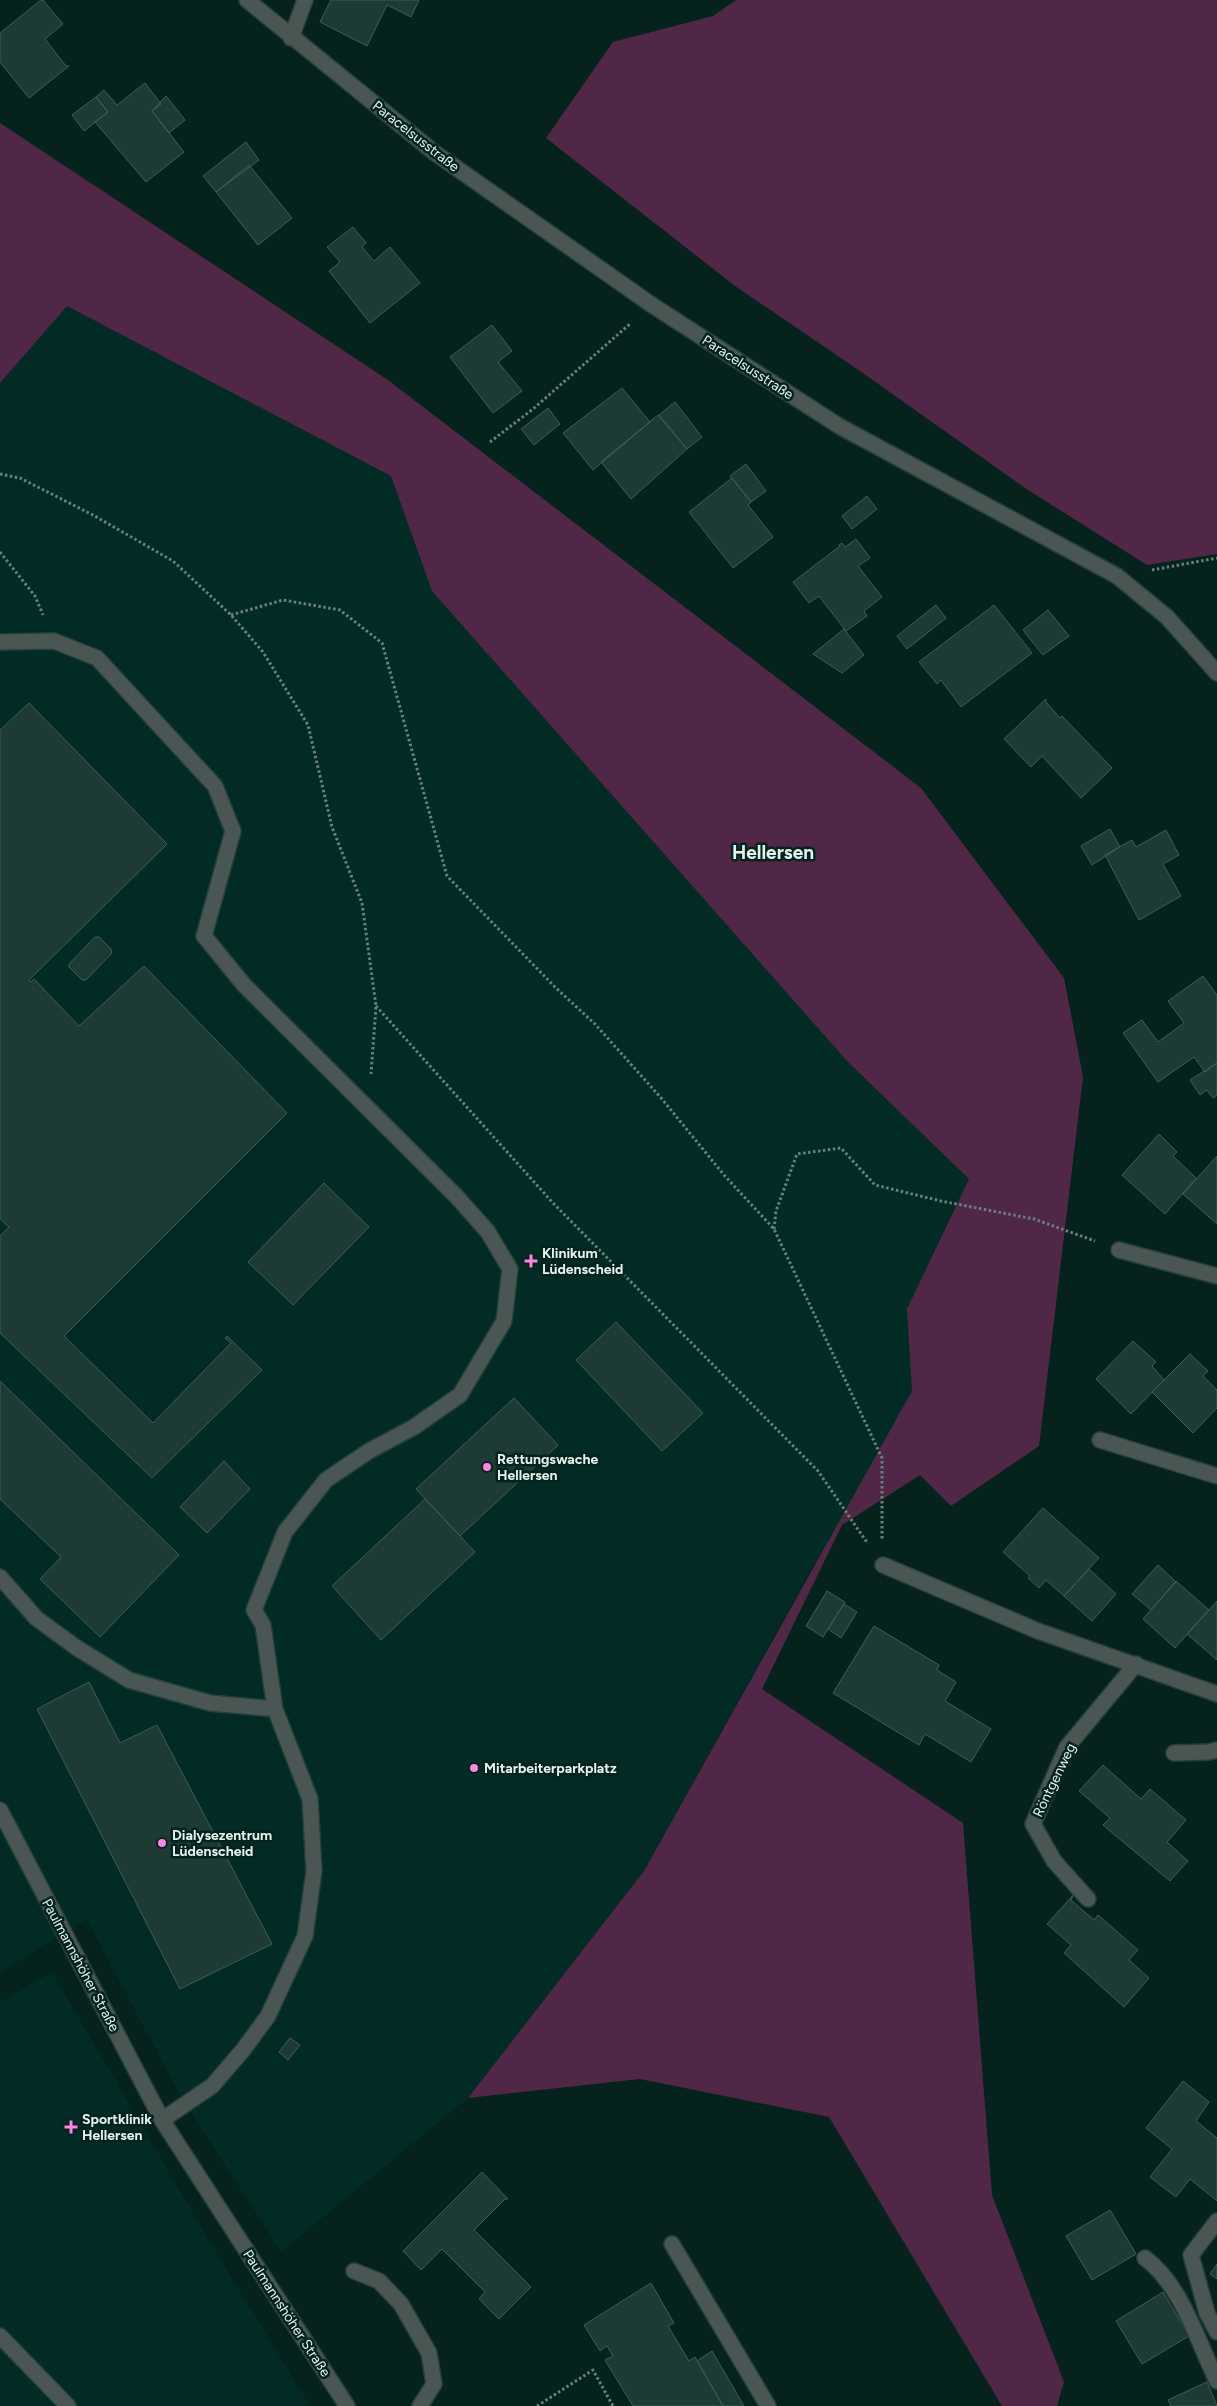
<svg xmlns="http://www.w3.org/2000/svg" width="1217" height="2406" viewBox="0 0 1217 2406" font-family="Figtree,sans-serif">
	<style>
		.built { fill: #012b24 }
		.green { fill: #502746 }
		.building { fill: #1e3a34; stroke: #3f5d56 }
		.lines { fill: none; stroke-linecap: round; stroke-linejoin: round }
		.lane-casing { stroke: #243f3a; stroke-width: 18 }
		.street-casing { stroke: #243f3a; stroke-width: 18 }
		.path { stroke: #69807c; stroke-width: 3; stroke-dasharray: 2.5 2.5; stroke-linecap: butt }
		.lane { stroke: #4a5653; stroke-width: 15 }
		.street { stroke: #4a5653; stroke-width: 15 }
		.poi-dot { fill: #fe86e0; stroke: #05221d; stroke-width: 2 }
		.labels { text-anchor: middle; stroke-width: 5; stroke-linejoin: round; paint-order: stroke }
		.street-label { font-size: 14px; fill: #e2f2ee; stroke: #05221d }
		.poi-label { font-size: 14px; font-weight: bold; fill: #e2f2ee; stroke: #05221d; text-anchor: start }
		.district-label { font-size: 19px; font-weight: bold; fill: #e2f2ee; stroke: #05221d }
	</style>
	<rect width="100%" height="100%" fill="#05221d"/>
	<path class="built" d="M0,123L388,380L921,788L1064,978L1083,1077L1039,1446L951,1506L920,1475L842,1525L811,1569L644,1871L468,2098L281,2252L180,2095L87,1920L0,1972Z
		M52,1972L216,2252L310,2406H0V2002Z"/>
	<path class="green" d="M736,0H1217V554L1147,565L1028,490L860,371L735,286L546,138L613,42L713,16Z
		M0,123L388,380L921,788L1064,978L1083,1077L1039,1446L951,1506L920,1475L842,1525L762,1689L963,1823L992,2195L1064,2382L1057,2406H1002L829,2117L640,2079L468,2098L644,1871L912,1391L907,1309L969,1179L847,1061L432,591L391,476L67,306L0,383Z"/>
	<path class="building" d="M41,0H43L63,24L45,39L66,66H69L29,98L0,62V33Z
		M331,0H419L411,17L387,5L367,46L320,22Z
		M145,83L161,104L152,111L184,152L146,182L95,122L108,112L96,97L104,90L117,105Z
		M166,96L185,120L169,133L152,111Z
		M96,97L108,112L84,131L72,115Z
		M246,142L259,160L216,192L203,176Z
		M249,165L292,218L258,245L216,192Z
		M353,227L366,243L362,247L374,261L390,247L420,283L370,323L329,271L340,262L327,247Z
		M492,325L512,351L498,362L522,391L493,413L450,357Z
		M622,388L650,422L593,470L563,433Z
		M675,402L702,437L687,449L659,415Z
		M548,408L560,424L534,445L521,429Z
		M658,415L687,449L631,499L601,462Z
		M746,464L766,491L751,502L730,476Z
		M732,478L751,502L748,505L773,537L733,568L689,512Z
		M867,496L877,509L852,529L842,516Z
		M856,539L870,558L858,566L882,597L864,611L867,616L846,631L819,596L809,603L793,582L840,546L839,545L842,543L845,547Z
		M936,605L946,618L907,649L897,636Z
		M994,605L1032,653L961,707L941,680L937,684L919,662Z
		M1048,610L1069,636L1043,655L1023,630Z
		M844,629L864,655L842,673L813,654Z
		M1046,699V702L1060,718L1062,716L1112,768L1081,798L1042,756L1031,767L1004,739Z
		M29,703L167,844L29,980L31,982L34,979L79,1026L144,966L287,1113L64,1336L153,1423L231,1343L225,1338L227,1336L262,1370L152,1478L0,1333V1236L9,1227L0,1219V730Z
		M1110,829L1120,847L1092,865L1081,846Z
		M1166,830L1179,855L1163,864L1181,896L1139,920L1105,855L1132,840L1136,847Z
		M95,937H99L111,949L112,953L86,980H82L69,967V964Z
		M1203,976L1217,995V1063L1205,1072L1194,1057L1158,1082L1123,1033L1142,1020L1158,1042L1184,1023L1168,1001Z
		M1217,1063V1095L1213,1098L1207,1090L1200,1095L1190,1080Z
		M1159,1134L1177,1152L1173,1156L1196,1178L1165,1214L1122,1175Z
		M1217,1156V1224L1183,1194Z
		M324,1183L369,1227L293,1305L248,1262Z
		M616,1322L703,1413L662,1451L576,1360Z
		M1133,1341L1156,1362L1152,1366L1164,1380L1131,1414L1096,1379Z
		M1190,1354L1208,1371L1203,1376L1217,1390V1408L1193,1433L1152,1392Z
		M0,1381L179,1555L100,1637L40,1579L61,1557L0,1499Z
		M514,1398L558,1445L460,1536L416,1489Z
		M224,1461L250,1489L207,1533L180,1507Z
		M425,1499L475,1552L381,1640L332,1586Z
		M1043,1508L1099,1558L1064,1596L1046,1580L1039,1588L1028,1578L1030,1576L1003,1552Z
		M1158,1565L1176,1582L1151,1610L1132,1594Z
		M1089,1569L1116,1594L1092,1621L1064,1596Z
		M1176,1581L1209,1610L1175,1648L1143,1619Z
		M827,1591L845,1602L823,1637L806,1626Z
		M1217,1601V1660L1187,1634Z
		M844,1604L857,1612L841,1638L828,1629Z
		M874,1626L939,1665L937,1670L956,1682L945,1701L991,1729L971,1762L925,1734L919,1745L833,1693Z
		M89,1682L120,1743L157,1725L272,1944L180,1989L37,1709Z
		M1103,1765L1141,1799L1150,1789L1186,1820L1167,1842L1188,1861L1170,1881L1103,1825L1110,1818L1079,1791Z
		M1074,1894L1071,1900L1094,1920L1098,1915L1138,1950L1129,1960L1149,1978L1124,2007L1064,1953L1071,1945L1047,1924Z
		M290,2038L300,2045L288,2060L279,2052Z
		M1183,2081L1209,2102L1196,2121L1217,2138V2201L1190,2179L1176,2197L1150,2177L1172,2149L1146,2128Z
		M482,2172L508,2199H505L474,2230L531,2287L499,2319L479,2299L485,2292L442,2249L421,2270L403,2251Z
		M1110,2210L1136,2254L1092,2280L1066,2236Z
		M1217,2264V2279L1210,2274Z
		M651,2283L674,2323L668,2326L689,2361L695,2357L723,2406H633L605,2360L613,2356L607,2346L600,2351L584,2325Z
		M1163,2292L1189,2336L1142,2364L1116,2321Z
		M712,2351L744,2406H723L697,2361Z
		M1207,2382L1217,2406H1171L1168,2400Z"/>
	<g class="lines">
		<defs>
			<path id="lane" d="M0,642L54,641L97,658L215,786L233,831L204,936L244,985L457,1197L488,1232L510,1269L504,1321L460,1395L414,1427L369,1451L326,1480L285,1532L254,1610L263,1625L275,1709L310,1799L314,1871L305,1936L268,2016L243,2050L212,2086L162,2120
				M0,1577L36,1618L77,1648L129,1680L210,1703L275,1709
				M1174,1753L1209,1752L1217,1750
				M1088,1899L1054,1861L1033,1824L1067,1747L1136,1664
				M1217,2221L1191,2255L1207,2313L1217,2332
				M672,2244L768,2406
				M1145,2258C1182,2286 1197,2340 1217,2381
				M354,2271L379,2281L401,2304L429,2353L434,2384L420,2406
				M0,2336L68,2406"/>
			<path id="street" d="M247,0L435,153L652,305L839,426L1117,576L1167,617L1217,673
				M291,38L305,0
				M1119,1250L1217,1276
				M1100,1440L1217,1476
				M883,1565L1038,1631L1217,1694
				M0,1810L162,2120L347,2406"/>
		</defs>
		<use href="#lane" class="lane-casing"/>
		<use href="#street" class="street-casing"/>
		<path class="path" d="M490,442L533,409L631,323
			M0,474L20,478L93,515L173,561L231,615L263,652L308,725L332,827L362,903L376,1006L371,1074
			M0,552L35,596L43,615
			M1152,570L1217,558
			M231,615L283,600L340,610L382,643L447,876L556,988L595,1024L662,1099L724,1175L774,1229L882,1458V1540
			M376,1006L553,1203L818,1471L868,1544
			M774,1229L776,1211L797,1154L841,1148L875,1185L941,1201L1034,1219L1095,1241
			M537,2406L593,2370L613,2406"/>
		<use href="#lane" class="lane"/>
		<use href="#street" class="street"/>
	</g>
	<g class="poi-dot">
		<path d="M528.5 1253.5h5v5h5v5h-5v5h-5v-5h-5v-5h5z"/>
		<circle cx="487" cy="1467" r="5"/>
		<circle cx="474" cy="1768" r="5"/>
		<circle cx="162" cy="1843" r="5"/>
		<path d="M68.5 2119.5h5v5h5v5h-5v5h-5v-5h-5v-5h5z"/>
	</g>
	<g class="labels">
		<g class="street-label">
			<text transform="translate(416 136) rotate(38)" y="5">Paracelsusstraße</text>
			<text transform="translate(748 367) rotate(33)" y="5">Paracelsusstraße</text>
			<text transform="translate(1054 1780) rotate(-64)" y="5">Röntgenweg</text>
			<text transform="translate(81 1965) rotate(62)" y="5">Paulmannshöher Straße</text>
			<text transform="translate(287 2313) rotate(57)" y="5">Paulmannshöher Straße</text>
		</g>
		<g class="poi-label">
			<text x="542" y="1258">Klinikum<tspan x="542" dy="16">Lüdenscheid</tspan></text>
			<text x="497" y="1464">Rettungswache<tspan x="497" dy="16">Hellersen</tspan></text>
			<text x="484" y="1773">Mitarbeiterparkplatz</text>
			<text x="172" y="1840">Dialysezentrum<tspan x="172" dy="16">Lüdenscheid</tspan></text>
			<text x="82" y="2124">Sportklinik<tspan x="82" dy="16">Hellersen</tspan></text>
		</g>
		<g class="district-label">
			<text x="773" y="859">Hellersen</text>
		</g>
	</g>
</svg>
